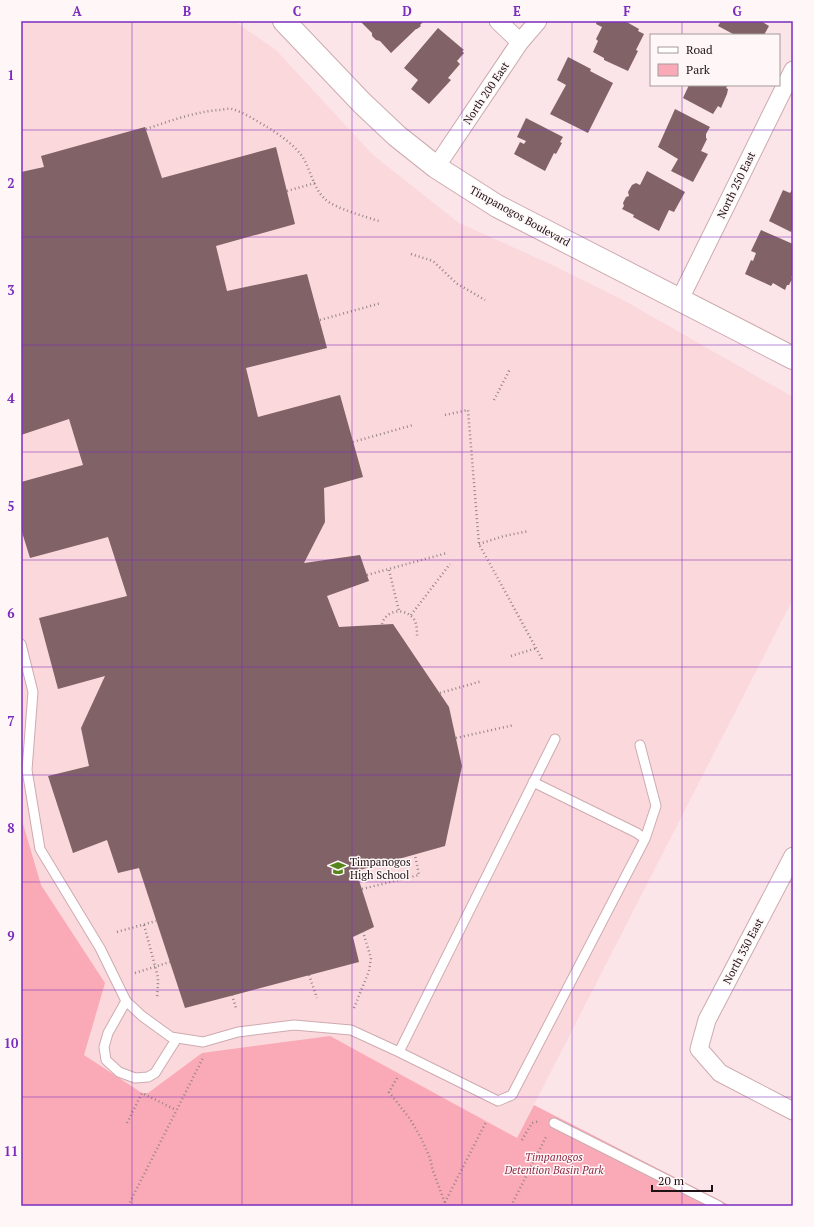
<svg xmlns="http://www.w3.org/2000/svg" width="814" height="1227" viewBox="0 0 814 1227" font-family="'PT Serif',serif">
	<style>
		.built { fill: #fbd8dc }
		.green { fill: #faaab7 }
		.building { fill: #816266 }
		.lines { fill: none; stroke-linecap: round; stroke-linejoin: round }
		.lane-casing { stroke: #cdabaf; stroke-width: 11 }
		.street-casing { stroke: #cdabaf; stroke-width: 19 }
		.secondary-casing { stroke: #cdabaf; stroke-width: 24 }
		.path { stroke: #968487; stroke-width: 2.5; stroke-dasharray: 1 3; stroke-linecap: butt }
		.lane { stroke: #fff; stroke-width: 9 }
		.street { stroke: #fff; stroke-width: 17 }
		.secondary { stroke: #fff; stroke-width: 22 }
		.grid { fill: none; stroke: #7b2cbf; stroke-width: 1; stroke-opacity: 0.55 }
		.labels { text-anchor: middle; stroke-width: 3; stroke-linejoin: round; paint-order: stroke }
		.street-label { font-size: 11px; fill: #1e1214; stroke: #fef6f7 }
		.poi-label { font-size: 11px; fill: #1e1214; stroke: #fef6f7; text-anchor: start }
		.park-label { font-size: 11px; font-style: italic; fill: #8f2c46; stroke: #fef6f7 }
		.neatline { fill: none; stroke: #7b2cbf; stroke-width: 1.5 }
		.grid-label { font-size: 13px; text-anchor: middle; font-weight: bold; fill: #7b2cbf }
	</style>
	<rect width="100%" height="100%" fill="#fbe5e8"/>
	<path class="built" d="M21,21H234L276,50L373,155L459,223L546,262L625,301L793,397V599L517,1138L21,1206Z"/>
	<path class="green" d="M21,817L41,885L105,983L84,1055L142,1093H148L202,1053L330,1036L517,1138L534,1105L731,1206H21Z"/>
	<path class="building" d="M360,21H424L420,25L421,26L417,29H416L391,53L380,41L376,40L372,36V33Z
		M597,21H625L639,29L638,31L644,34L636,50L638,51L628,71L604,60V58L593,52L598,41L596,39L602,27L596,24Z
		M721,21H761L769,26L764,35H735L718,26Z
		M438,28L464,50L462,51L464,53L457,61L460,64L448,78L451,80L429,104L411,89L418,80L404,68Z
		M568,57L591,69L590,71L613,83L588,133L550,114L566,85L557,80Z
		M689,85H728L726,88L728,89L727,94L721,108L718,106L713,114L683,98Z
		M675,109L710,127L706,134V138L707,139L701,151L708,154L693,182L671,171L678,159L658,147Z
		M526,118L563,137L560,142L562,143L556,154L554,153L545,171L514,154L520,142L524,144L526,141L517,137Z
		M145,127L162,178L276,147L295,224L216,246L227,291L307,274L327,348L246,368L258,417L340,395L363,477L324,488L325,522L304,563L360,555L369,581L327,596L339,627L393,624L449,707L462,766L445,846L356,871L374,927L353,937L359,962L185,1008L139,868L118,873L107,840L73,853L48,776L89,766L81,728L105,676L58,689L39,618L127,596L108,537L30,558L21,529V482L83,465L69,419L21,435V172L44,167L41,156Z
		M647,171L685,192L674,212L669,210L659,231L633,217L634,215L622,209L624,206L623,203L626,197L629,196L628,192L632,185L636,183L640,185Z
		M793,188V227L791,232L769,221L783,190L790,193Z
		M761,230L793,244V275L791,277L792,279L789,285H787L785,290L773,283L771,286L745,274L751,260L753,261L756,253L751,251Z"/>
	<g class="lines">
		<defs>
			<path id="lane" d="M21,644L33,692L27,770L40,849L100,948L126,1001L142,1016L171,1037L203,1042L238,1032L294,1025L351,1030L399,1052L555,739
				M640,745L656,806L645,839
				M126,1001L108,1033L104,1047L106,1060L119,1072L135,1078L148,1077L155,1073L177,1038
				M399,1052L498,1101L512,1095L645,839L637,833L533,782
				M554,1123L719,1206"/>
			<path id="street" d="M498,21L520,42
				M436,167L520,42L538,21
				M679,301L793,70
				M793,856L707,1020L699,1049L720,1073L793,1111"/>
			<path id="secondary" d="M284,21L362,103L397,136L436,167L497,206L793,358"/>
		</defs>
		<use href="#lane" class="lane-casing"/>
		<use href="#street" class="street-casing"/>
		<use href="#secondary" class="secondary-casing"/>
		<path class="path" d="M146,129C170,121 194,112 219,110C223,110 228,108 232,109C243,112 257,121 267,127C280,135 293,144 302,156C311,170 313,188 325,199C334,208 366,217 379,221
			M287,191L315,183
			M411,254L433,261L456,283L485,300
			M320,320L381,303
			M494,400L510,369
			M445,415L468,410L479,544L542,659
			M353,442L413,425
			M479,544L504,536L529,531
			M389,570L399,611
			M367,575L447,553
			M411,615L450,564
			M382,624C383,621 384,618 387,616C395,608 410,611 415,621C417,626 417,632 417,637
			M511,656L537,648
			M440,693L482,681
			M456,738L514,725
			M362,889L419,875L415,855
			M144,925L158,977V983L157,999
			M117,932L156,921
			M135,973L170,962
			M309,975L317,998
			M232,995L236,1008
			M354,1008L369,971L371,958L363,932
			M397,1078L389,1092L410,1119L421,1138L430,1158L433,1171L445,1203
			M127,1123L142,1093L176,1110
			M522,1140L532,1123L540,1121
			M128,1206L204,1056
			M443,1206L486,1122
			M511,1206L547,1135"/>
		<use href="#lane" class="lane"/>
		<use href="#street" class="street"/>
		<use href="#secondary" class="secondary"/>
	</g>
	<path class="grid" d="M132,21V1206M242,21V1206M352,21V1206M462,21V1206M572,21V1206M682,21V35M682,85V1206M21,130H793M21,237H793M21,345H793M21,452H793M21,560H793M21,667H793M21,775H793M21,882H793M21,990H793M21,1097H793"/>
	<defs>
		<symbol id="school-bare" viewBox="-9 -9 18 18"><path d="M0-5L7-2L0 1L-7-2ZM-4 1L0 2.5L4 1V4Q0 6-4 4Z" fill="#568619" stroke="#fef6f7" stroke-width="2.5" paint-order="stroke"/></symbol>
	</defs>
	<g fill-rule="evenodd">
		<use href="#school-bare" x="327" y="857" width="22" height="22"/>
	</g>
	<g class="labels">
		<g class="street-label">
			<text transform="translate(486 93) rotate(-56)" y="4">North 200 East</text>
			<text transform="translate(736 185) rotate(-64)" y="4">North 250 East</text>
			<text transform="translate(520 216) rotate(29)" y="4">Timpanogos Boulevard</text>
			<text transform="translate(743 951) rotate(-62)" y="4">North 330 East</text>
		</g>
		<g class="poi-label">
			<text x="350" y="866">Timpanogos<tspan x="350" dy="13">High School</tspan></text>
		</g>
		<g class="park-label">
			<text x="554" y="1161">Timpanogos<tspan x="554" dy="13">Detention Basin Park</tspan></text>
		</g>
	</g>
	<rect width="814" height="1227" fill="none" stroke="#fef6f7" stroke-width="44"/>
	<rect x="650" y="34" width="130" height="52" fill="#fef6f7" stroke="#a49b9c"/>
	<rect x="658" y="47" width="20" height="6" fill="#ffffff" stroke="#a49b9c"/>
	<text x="686" y="54" font-size="12" fill="#1e1214">Road</text>
	<rect x="658" y="64" width="20" height="12" fill="#faaab7" stroke="#a49b9c"/>
	<text x="686" y="74" font-size="12" fill="#1e1214">Park</text>
	<path d="M652 1185v6h60v-6" fill="none" stroke="#1e1214" stroke-width="2"/>
	<text x="658" y="1185" font-size="12" fill="#1e1214" stroke="#fef6f7" stroke-width="3" paint-order="stroke">20 m</text>
	<rect x="22" y="22" width="770" height="1183" class="neatline"/>
	<g class="grid-label">
		<text x="77" y="16">A</text>
		<text x="187" y="16">B</text>
		<text x="297" y="16">C</text>
		<text x="407" y="16">D</text>
		<text x="517" y="16">E</text>
		<text x="627" y="16">F</text>
		<text x="737" y="16">G</text>
		<text x="11" y="80">1</text>
		<text x="11" y="188">2</text>
		<text x="11" y="295">3</text>
		<text x="11" y="403">4</text>
		<text x="11" y="511">5</text>
		<text x="11" y="618">6</text>
		<text x="11" y="726">7</text>
		<text x="11" y="833">8</text>
		<text x="11" y="941">9</text>
		<text x="11" y="1048">10</text>
		<text x="11" y="1156">11</text>
	</g>
</svg>
